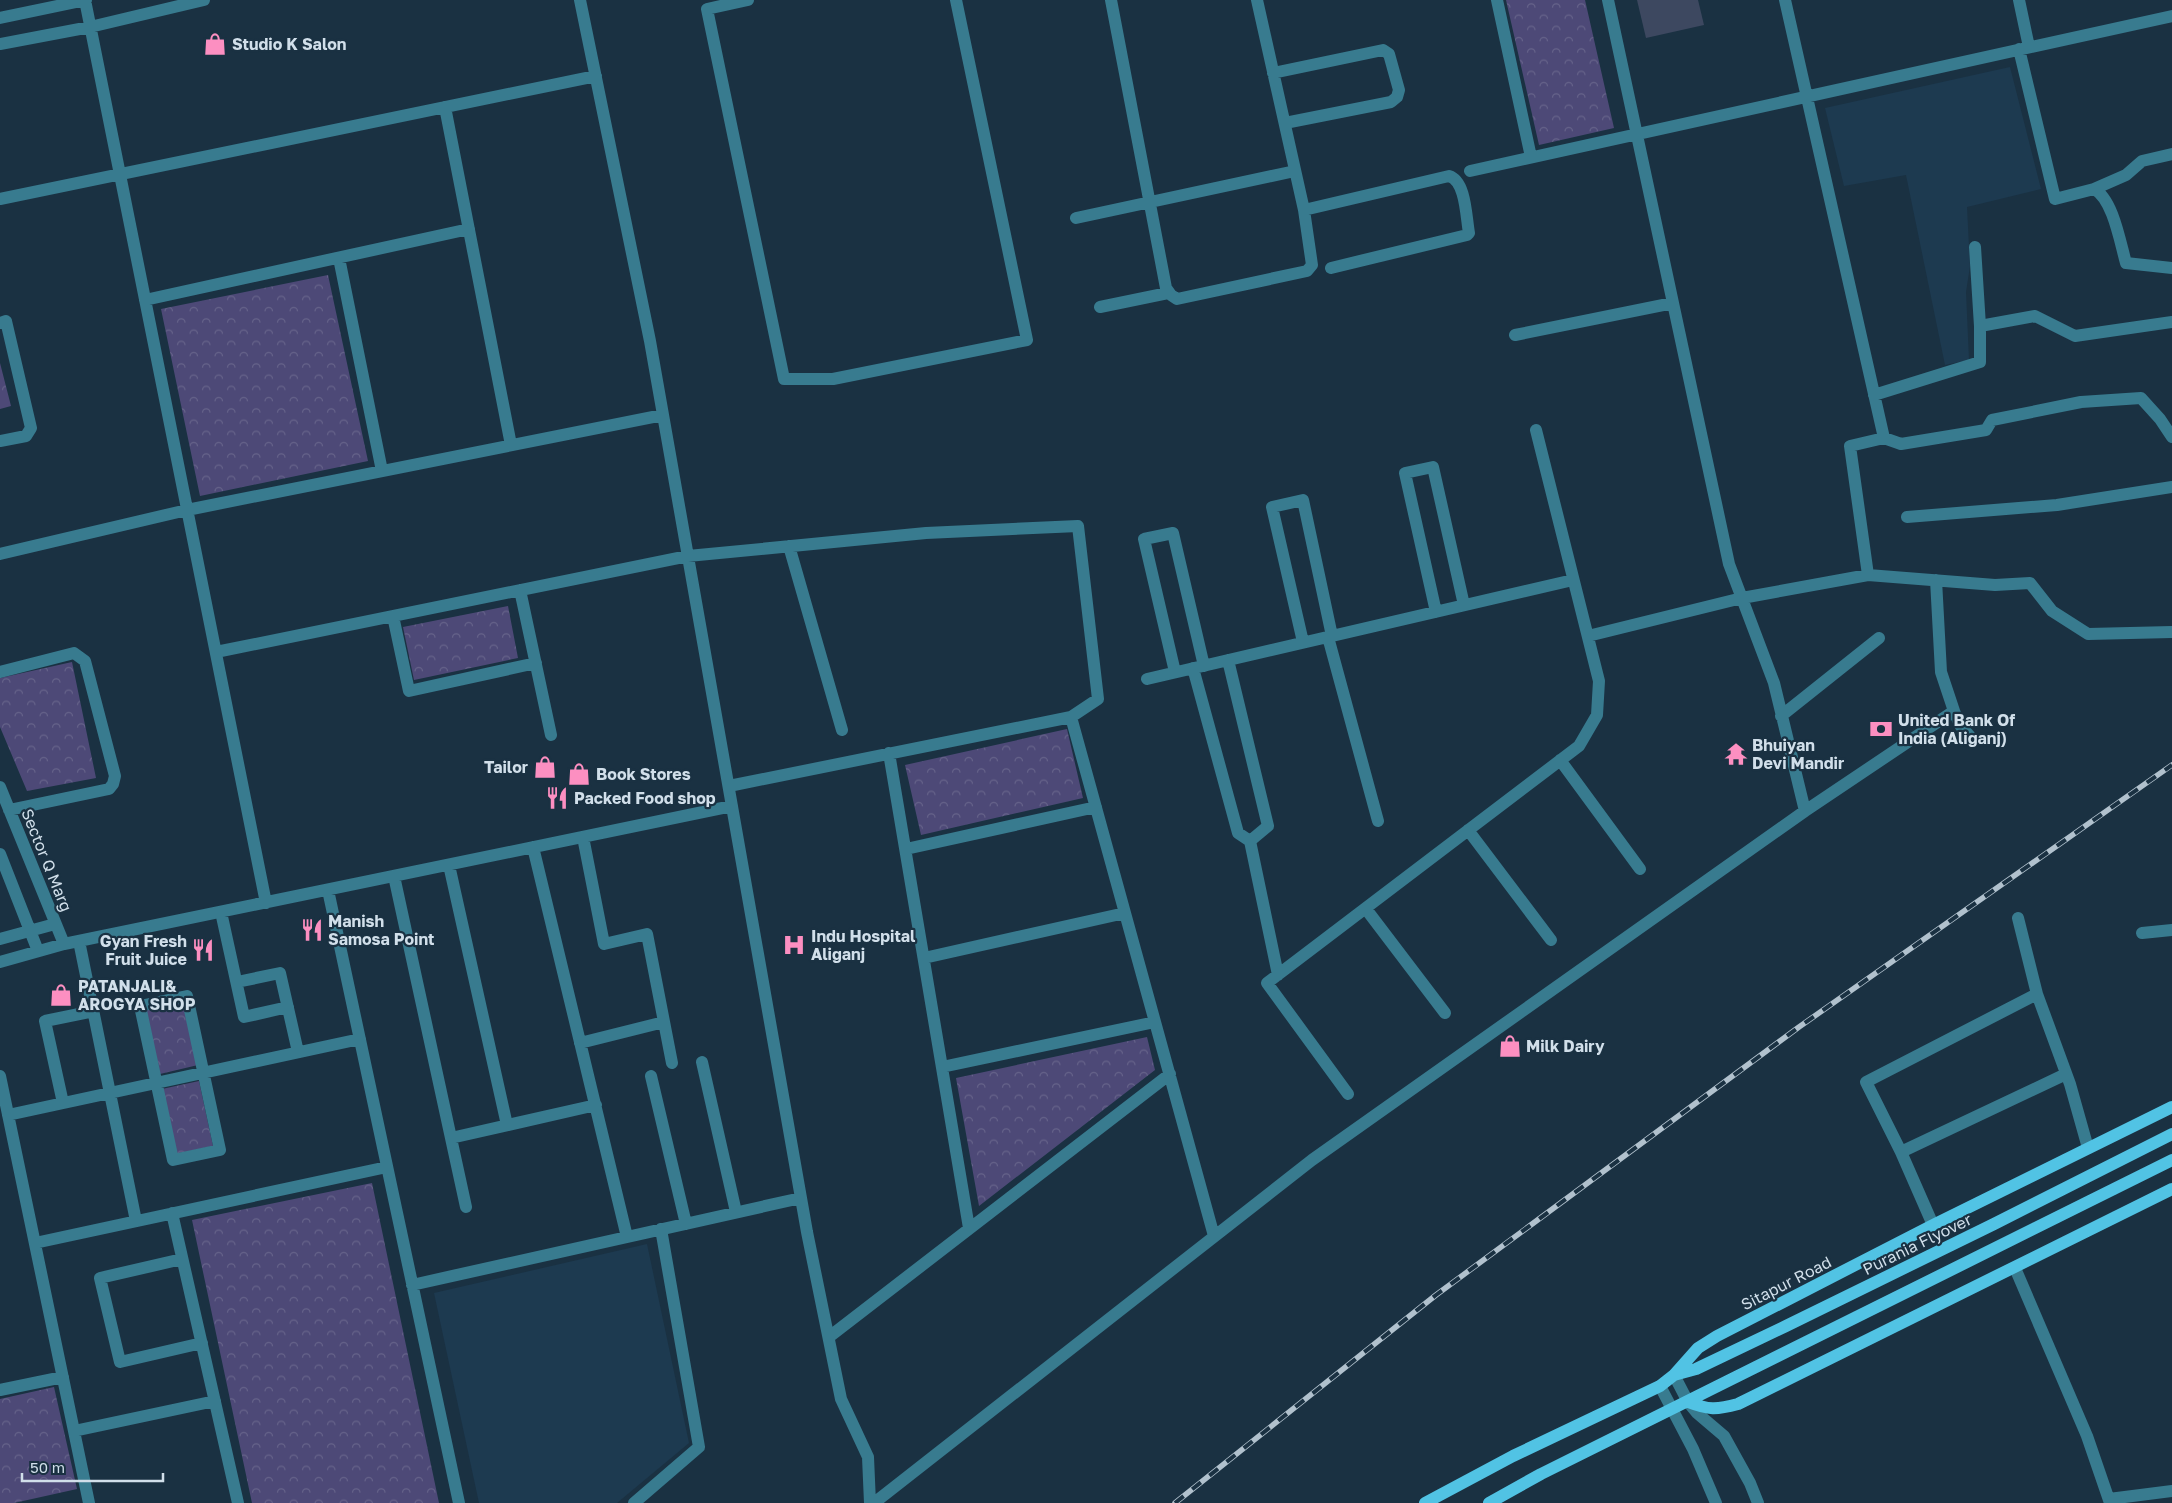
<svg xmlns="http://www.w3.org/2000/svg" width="2172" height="1503" viewBox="0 0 2172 1503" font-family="'Golos Text',sans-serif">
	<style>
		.built { fill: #1d3a50 }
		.park { fill: url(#park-crowns) }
		.building { fill: #3d4860 }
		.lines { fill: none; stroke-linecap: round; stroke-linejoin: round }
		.minor { stroke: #387b8f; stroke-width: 12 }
		.major { stroke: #51c3e4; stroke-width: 12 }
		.rail-casing { stroke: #b1c1cd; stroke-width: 5.5 }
		.rail { stroke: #1a3142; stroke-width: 4; stroke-dasharray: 11; stroke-linecap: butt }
		.labels { text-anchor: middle; stroke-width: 4.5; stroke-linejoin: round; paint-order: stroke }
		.poi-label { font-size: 16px; font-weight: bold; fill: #d1dfea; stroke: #1a3142; text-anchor: start }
		.street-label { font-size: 16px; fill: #d1dfea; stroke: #1a3142 }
	</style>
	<defs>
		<pattern id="park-crowns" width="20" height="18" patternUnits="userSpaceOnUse" patternTransform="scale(1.25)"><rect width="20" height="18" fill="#4d4977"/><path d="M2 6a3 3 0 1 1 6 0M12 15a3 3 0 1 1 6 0" fill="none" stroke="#66638a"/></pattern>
	</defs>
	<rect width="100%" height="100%" fill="#1a3142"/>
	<path class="built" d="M2010,67L2041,189L1967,207L1970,266L1966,292L1969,360L1945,365L1906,175L1844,186L1825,108Z
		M647,1244L689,1443L617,1503H479L434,1293Z"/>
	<path class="park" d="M1506,0H1585L1614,128L1539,145Z
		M328,275L368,461L200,496L161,309Z
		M0,363L11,406L0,409Z
		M508,606L518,658L414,680L403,627Z
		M72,662L96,778L27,791L0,727V678Z
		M1067,729L1083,798L921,835L905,765Z
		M183,1001L198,1065L160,1074L146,1009Z
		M1147,1037L1155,1070L979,1206L956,1078Z
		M199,1081L213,1146L176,1154L162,1089Z
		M372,1183L439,1503H252L192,1220Z
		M54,1387L77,1489L14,1503H0V1399Z"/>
	<path class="building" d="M1637,0H1698L1704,25L1646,38Z"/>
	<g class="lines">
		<path class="minor" d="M85,0L266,903
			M580,0L650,341L807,1232L841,1399L868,1457L870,1503
			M748,0L707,9L784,379H833L1027,340L956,0
			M1111,0L1166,288L1171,295L1177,299L1307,271L1312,265L1304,210L1257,0
			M1497,0L1531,157
			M1608,0L1729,564L1774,683L1805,811
			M1785,0L1884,438
			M2019,0L2029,47
			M0,18L86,0
			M0,44L90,27L204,0
			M2019,49L2055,199L2094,189L2126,175L2142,161L2172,154
			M1273,73L1383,50L1389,54L1399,90L1397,97L1391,102L1285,123
			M445,107L511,445
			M1470,171L2172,16
			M2094,189C2113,199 2120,242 2126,263L2172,268
			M0,199L596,76
			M1304,210L1449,176C1466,181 1466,217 1469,233L1467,235L1331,268
			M1076,218L1295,171
			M339,258L382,471
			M145,300L469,229
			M1100,307L1168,293
			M0,323L6,321L31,428L26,436L0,441
			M1980,326L2035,316L2075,336L2172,322
			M1515,335L1673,303
			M1874,395L1980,362V326L1975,247
			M1907,517L2057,505L2172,487
			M789,546L842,730
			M0,554L187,510L663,415
			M1868,575L1850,446L1884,438L1901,444L1986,430L1992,420L2081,402L2141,398L2160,419L2172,437
			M520,590L551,735
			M1436,612L1405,473L1433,467L1464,605
			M393,616L409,691L536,663
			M1588,636L1742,598L1868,575L1995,585L2030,583L2052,611L2088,634L2172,632
			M1328,637L1378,821
			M1303,642L1272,507L1303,500L1332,636
			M216,652L688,556L926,533L1078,526L1098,699L1071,717
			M1228,660L1268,826L1250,841
			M1193,668L1238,833L1250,841L1278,975
			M0,672L74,653L85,661L115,776L113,784L109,789L9,810
			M1175,672L1144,539L1173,533L1204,666
			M1147,679L1573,580
			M1954,711L1960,725L1973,740
			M1781,716L1879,638
			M889,753L969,1228
			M1560,760L1640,869
			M729,786L1071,717L1214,1236
			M0,787L64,944
			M1468,830L1551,940
			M583,837L604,944L647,934L672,1063
			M533,847L627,1237
			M906,849L1096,807
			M0,854L38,951
			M449,865L507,1125
			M394,876L466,1207
			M328,890L459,1503
			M1366,909L1445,1013
			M221,912L244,1017L288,1007
			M2018,918L2037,994L2070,1084L2088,1148
			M2142,933L2172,930
			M0,939L55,924
			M79,941L136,1221
			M924,958L1125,913
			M0,962L64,944L732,806
			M237,982L280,973L298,1052
			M187,996L220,1150L173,1160L140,1006Z
			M580,1043L664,1022
			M702,1062L736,1212
			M942,1067L1155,1022
			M0,1076L89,1503
			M651,1076L686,1224
			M1348,1094L1267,983L1579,746L1597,715L1599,681L1536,430
			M63,1103L45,1021L94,1011
			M8,1115L360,1039
			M451,1138L596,1105
			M1901,1152L2066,1074
			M172,1213L238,1503
			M1933,1225L1901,1152L1866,1082L2037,994
			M35,1243L387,1167
			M182,1259L100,1278L120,1362L202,1343
			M2015,1268L2087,1436L2110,1503
			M412,1285L801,1198
			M829,1337L1170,1074
			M1674,1375L1688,1402L1697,1413L1724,1436L1750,1483L1758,1503
			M1660,1386L1693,1449L1716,1503
			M0,1390L63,1377
			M74,1431L215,1401
			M2109,1499L2172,1491
			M634,1503L699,1447L661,1229
			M874,1503L1312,1160L1805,811L1954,711L1941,672L1936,580"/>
		<path class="major" d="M1674,1375L1696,1369L1786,1326L1994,1224L2172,1134
			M1688,1402C1709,1410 1716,1410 1738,1404L2172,1189
			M1425,1503L1513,1456L1660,1386L1674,1375L1698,1348L1717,1336L1933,1225L2172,1107
			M1489,1503L1541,1474L2172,1160"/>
		<defs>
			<path id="rail" d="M1175,1503L1436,1295L1799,1027L2172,765"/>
		</defs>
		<use href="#rail" class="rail-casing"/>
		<use href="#rail" class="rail"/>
	</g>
	<defs>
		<symbol id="shop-bare" viewBox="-9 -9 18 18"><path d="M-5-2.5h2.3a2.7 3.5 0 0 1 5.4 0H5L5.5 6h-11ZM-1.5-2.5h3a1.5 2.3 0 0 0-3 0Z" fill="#fc8fc1" stroke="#1a3142" stroke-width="2.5" paint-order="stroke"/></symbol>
		<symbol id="bank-bare" viewBox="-9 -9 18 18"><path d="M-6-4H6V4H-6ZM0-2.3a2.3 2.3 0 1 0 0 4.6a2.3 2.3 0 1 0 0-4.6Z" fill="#fc8fc1" stroke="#1a3142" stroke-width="2.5" paint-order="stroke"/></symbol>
		<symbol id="temple-bare" viewBox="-9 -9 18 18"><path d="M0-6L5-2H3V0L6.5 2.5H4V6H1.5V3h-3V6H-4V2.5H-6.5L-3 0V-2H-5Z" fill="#fc8fc1" stroke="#1a3142" stroke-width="2.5" paint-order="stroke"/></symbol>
		<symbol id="restaurant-bare" viewBox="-9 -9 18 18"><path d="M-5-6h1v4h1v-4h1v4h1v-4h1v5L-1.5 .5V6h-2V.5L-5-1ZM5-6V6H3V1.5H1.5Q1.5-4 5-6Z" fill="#fc8fc1" stroke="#1a3142" stroke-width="2.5" paint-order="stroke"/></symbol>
		<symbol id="hospital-bare" viewBox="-9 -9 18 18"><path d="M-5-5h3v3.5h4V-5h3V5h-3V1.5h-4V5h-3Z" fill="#fc8fc1" stroke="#1a3142" stroke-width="2.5" paint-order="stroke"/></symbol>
	</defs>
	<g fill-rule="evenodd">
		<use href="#shop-bare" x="199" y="28" width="32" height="32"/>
		<use href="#bank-bare" x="1865" y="713" width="32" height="32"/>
		<use href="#temple-bare" x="1720" y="738" width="32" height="32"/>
		<use href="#shop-bare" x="529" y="751" width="32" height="32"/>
		<use href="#shop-bare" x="563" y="758" width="32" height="32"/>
		<use href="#restaurant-bare" x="541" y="782" width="32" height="32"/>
		<use href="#restaurant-bare" x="296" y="914" width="32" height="32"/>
		<use href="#hospital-bare" x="778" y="929" width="32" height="32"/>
		<use href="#restaurant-bare" x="187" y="934" width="32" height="32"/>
		<use href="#shop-bare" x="45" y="979" width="32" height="32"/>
		<use href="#shop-bare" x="1494" y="1030" width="32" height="32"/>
	</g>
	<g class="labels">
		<g class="poi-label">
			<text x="232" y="50">Studio K Salon</text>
			<text x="1898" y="726">United Bank Of<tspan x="1898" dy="18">India (Aliganj)</tspan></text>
			<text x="1752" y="751">Bhuiyan<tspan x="1752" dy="18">Devi Mandir</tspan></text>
			<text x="528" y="773" text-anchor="end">Tailor</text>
			<text x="596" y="780">Book Stores</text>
			<text x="574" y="804">Packed Food shop</text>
			<text x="328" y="927">Manish<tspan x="328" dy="18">Samosa Point</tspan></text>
			<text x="811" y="942">Indu Hospital<tspan x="811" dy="18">Aliganj</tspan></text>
			<text x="187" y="947" text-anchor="end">Gyan Fresh<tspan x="187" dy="18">Fruit Juice</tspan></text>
			<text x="78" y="992">PATANJALI&amp;<tspan x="78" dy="18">AROGYA SHOP</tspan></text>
			<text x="1526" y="1052">Milk Dairy</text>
		</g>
		<g class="street-label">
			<text transform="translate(47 860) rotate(68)" y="6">Sector Q Marg</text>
			<text transform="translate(1917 1244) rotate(-26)" y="6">Purania Flyover</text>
			<text transform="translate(1786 1283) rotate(-27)" y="6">Sitapur Road</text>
		</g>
	</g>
	<path d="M22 1473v8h141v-8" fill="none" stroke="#d1dfea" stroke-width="2.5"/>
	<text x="30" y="1473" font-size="15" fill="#d1dfea" stroke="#1a3142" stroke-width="4" paint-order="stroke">50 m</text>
</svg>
